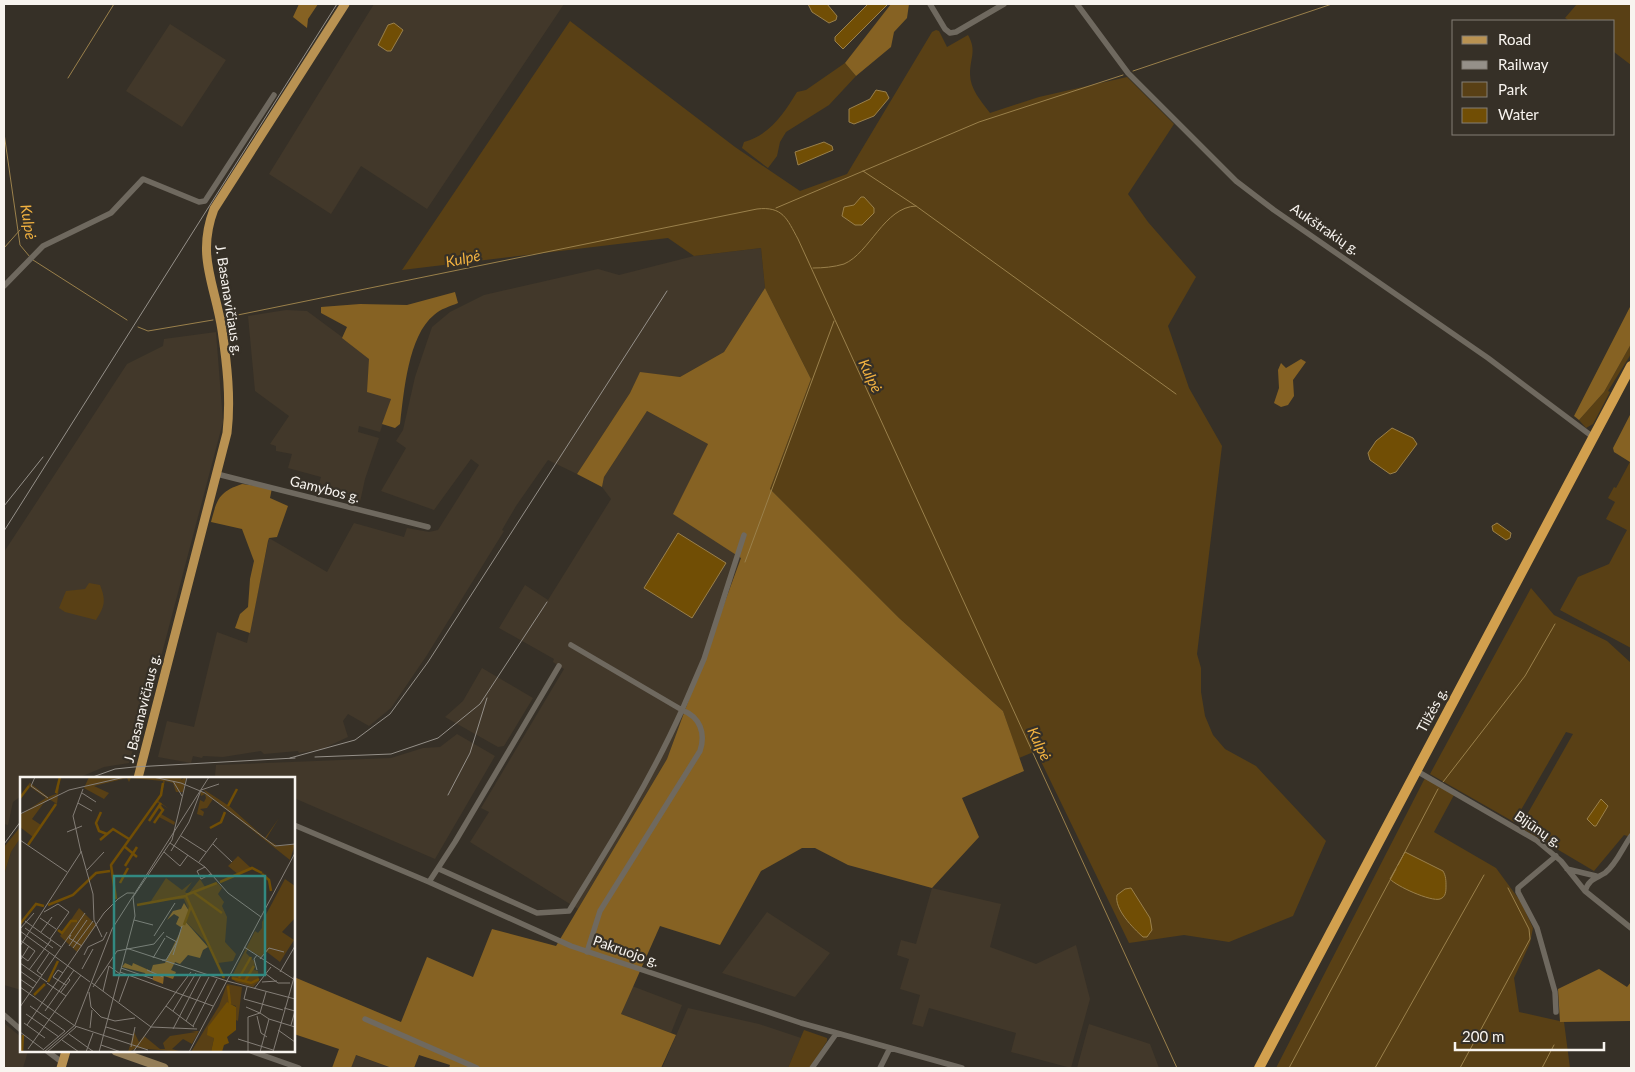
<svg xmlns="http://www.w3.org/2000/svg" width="1635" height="1072" viewBox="0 0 1635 1072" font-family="Lato,sans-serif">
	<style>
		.built { fill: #42382a }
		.green { fill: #594015 }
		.forest { fill: #866223 }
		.water { fill: #714e05; stroke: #9a804b }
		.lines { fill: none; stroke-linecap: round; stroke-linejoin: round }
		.stream { stroke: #9a804b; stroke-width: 1 }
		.minor { stroke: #6f695f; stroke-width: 5.5 }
		.secondary { stroke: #947e58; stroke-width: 9 }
		.primary { stroke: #b99252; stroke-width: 9 }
		.trunk { stroke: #d2a04e; stroke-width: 10 }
		.rail { stroke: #959089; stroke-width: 1 }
		.labels { text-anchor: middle; stroke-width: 4.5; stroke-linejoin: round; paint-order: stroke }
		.street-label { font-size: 14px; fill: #f8f4ef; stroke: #363027 }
		.water-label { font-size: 15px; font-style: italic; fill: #f1b140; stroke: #363027 }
		.inset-river { fill: none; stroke: #714e05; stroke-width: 2.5 }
		.inset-road { fill: none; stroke: #847e77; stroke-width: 1 }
		.view { fill: #328981; fill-opacity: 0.15; stroke: #328981; stroke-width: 2.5 }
		.inset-edge { fill: none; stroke: #f8f4ef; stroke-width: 2.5 }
	</style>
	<rect width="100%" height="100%" fill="#363027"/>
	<path class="built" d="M374,4H564L427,209L361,166L331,214L269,174Z
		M170,24L226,60L182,127L126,91Z
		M761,248L765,288L724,352L680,377L640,373L630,393L577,474L548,460L516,506L502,530L504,531L427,655L391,708L369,726L348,714L343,721L348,737L322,749L299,753L298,751L264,754L261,751L223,757L203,756L202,758L193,756L191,763L158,757L167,721L194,727L217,632L247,643L269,538L327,572L354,523L404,537L407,528L429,532L438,530L479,465L471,459L434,510L381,491L406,448L396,441L403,430L415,377L432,327L450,312L484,295L598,269L619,275L694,256Z
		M286,310L307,311L365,354L369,359V365L391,399L380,432L359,426L358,432L379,438L365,479L360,502L317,491L321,477L288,468L292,454L276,451V446L270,444L289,416L255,391L248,316Z
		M216,332L223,422L157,672L129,763L104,767L78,778H21V796L13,802L8,825L4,824V552L127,364L163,346L164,339Z
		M647,411L708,444L674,514L741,557L667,759L578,909L470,842L489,812L481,808L564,669L553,662L554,659L499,628L525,585L548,600L611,499L602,487L604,477Z
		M482,668L533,698L504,746L498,747L445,717L463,701Z
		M457,734L495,756L435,859L294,798V778H229L215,776L216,765L391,758L423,748L440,747Z
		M21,837V990L4,985V875L11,852Z
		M932,888L1001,904L990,947L1036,964L1076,945L1090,999L1071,1068L1011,1052L1016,1033L929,1008L923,1027L912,1024L920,995L900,989L909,959L897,955L901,940L916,944Z
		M767,912L830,953L795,997L722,973Z
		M632,986L682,1005L671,1033L621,1014Z
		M688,1008L759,1024L801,1038L788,1068H662Z
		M4,1023L21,1037V1051H28L23,1068H4Z
		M1089,1024L1150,1044L1159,1068H1077Z
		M355,1055L392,1068H351Z"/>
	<path class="green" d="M1577,4H1631V65L1614,52V21H1570L1565,18Z
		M570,21L735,147L800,191L847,174L932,32L936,30L939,31L947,47L968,35C977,51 970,57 970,74C970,89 981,101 990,113L1039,97L1127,77L1174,124L1128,194L1148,222L1196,277L1168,326L1189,388L1222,446L1197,654L1201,668V692L1205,716L1213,735L1225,749L1256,766L1326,841L1293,916L1229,942L1184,935L1129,943L1036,751L1019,758L1003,711L899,618L770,489L811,379L765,288L761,248L694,256L668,238L402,270Z
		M845,63L856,76L829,105L786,132L780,142L777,156L768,168L742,148L744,142C770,135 784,113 797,92L806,90Z
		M1631,344V354L1608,391L1610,392L1593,424L1586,428L1579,420L1604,392Z
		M1631,460V648L1560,610L1578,577L1609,564L1627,530L1606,519L1615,502L1608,498L1614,487L1616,488Z
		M89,583L100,585C106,600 105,606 96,620L65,612L59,608L66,591L85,589Z
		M1531,588L1554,615L1607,641L1631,663V837L1624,835L1594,871L1520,827L1573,734L1566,732L1514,822L1430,774Z
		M1425,778L1454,795L1434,832L1496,868L1521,902L1533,928L1530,943L1514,978L1519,1012L1564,1022L1570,1068H1276Z
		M21,826V837L11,852L4,875V847Z
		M804,1030L827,1038V1041L810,1068H788Z"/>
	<path class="forest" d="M299,4H318L308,19L307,28L293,17Z
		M891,4H909L907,18L894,32L891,47L856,76L845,63Z
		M765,288L811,379L770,489L899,618L1003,711L1024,771L962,798L979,837L932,888L848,865L815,848H802L761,871L720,945L660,926L621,1014L676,1035L661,1068H449L450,1065L419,1055L414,1068H392L356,1055L351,1068H332L339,1049L294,1034V977L401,1022L427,957L473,977L492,929L556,946L667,759L741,558L673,514L708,444L647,411L604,477L602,487L577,474L630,393L640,372L680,377L724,352Z
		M455,292L458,303C451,306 440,309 434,315C408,336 404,392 400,424L395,428L382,424L391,399L367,392L369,359L342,338L347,327L321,313V307L360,304L407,305Z
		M1631,305V344L1604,392L1579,420L1574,416Z
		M1301,359L1306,362L1293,380L1294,396L1288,405L1281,407L1274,403L1279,388L1278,370L1281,363L1286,368Z
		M1631,413V460L1630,462L1614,452L1613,448Z
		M242,484L272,488L270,498L288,506L277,537L269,538L268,541L250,633L235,628L240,614L248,607L250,579L254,561L242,529L211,522C217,500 218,492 242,484Z
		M1599,969L1627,987L1631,982V1021L1560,1022L1558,989Z"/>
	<path class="water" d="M808,4H827L837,16L836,20L829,23L812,12Z
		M868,4H888L843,49L835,41V37Z
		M394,23L403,30L391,51H387L378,45L388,25Z
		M876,90L886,92L889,98L874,116L854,124L849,122V109L870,99Z
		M824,142L832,146L833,150L798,165L795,152Z
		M861,197H864L874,208V213L862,225H855L842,216L844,207L854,205Z
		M1392,428L1413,438L1417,444L1396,472L1390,474L1370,460L1368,453L1376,441Z
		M1497,523L1511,533L1510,538L1506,540L1493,531L1492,526Z
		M678,533L726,563L692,618L644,588Z
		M1601,799L1608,806L1596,826H1594L1587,819Z
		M1405,852L1443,871C1446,876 1446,881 1446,886C1446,891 1446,897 1440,899C1431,902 1396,886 1390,879Z
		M1131,888L1150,918L1152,930L1147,937H1143C1133,928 1114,909 1117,895L1125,889Z"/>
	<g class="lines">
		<path class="stream" d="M1133,71L1332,4
			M68,78L114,4
			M4,133L20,245L30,257
			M863,171L916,206L1176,394
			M776,208L979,122L1123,75
			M4,248L20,230
			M33,260L127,320
			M813,268C823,268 834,267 844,264C870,253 884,207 916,206
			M223,318L757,209C783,206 787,219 798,239L1177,1068
			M138,327L148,331L213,320
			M745,562L834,321
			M1443,782L1525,676L1555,624
			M1398,865L1438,789
			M1289,1068L1396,869
			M1375,1068L1484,875
			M1460,1068L1530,939L1529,929L1508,888
			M1542,1068L1554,1045"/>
		<path class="minor" d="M930,4L945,29L950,33L956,32L1004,4
			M1077,4L1128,73L1236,181L1274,210L1488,358L1593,437
			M4,286L43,246L111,213L143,179L199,202L205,201L274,95
			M217,474L428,527
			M1415,770L1536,840L1561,861L1585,891L1631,928
			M294,825L429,882L571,946L801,1023L962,1068
			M1556,856L1518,888V892L1537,928L1555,992L1556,1012
			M439,869L537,913L569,911C610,845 650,781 682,710L571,645
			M1567,869L1596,876
			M429,882L455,842L559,666
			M1585,891C1589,879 1595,879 1605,873C1616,865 1623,847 1631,836
			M587,952L600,911L700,751C706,733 700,717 682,710L704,659L744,535
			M4,1015L21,1030
			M365,1019L477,1068
			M47,1051L63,1063
			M251,1051L299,1068
			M812,1068L836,1034
			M880,1068L890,1048"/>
		<path class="secondary" d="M116,1051L164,1068"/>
		<path class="primary" d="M138,778L227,433C231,399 227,364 222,330C215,284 196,256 214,209L345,4
			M61,1068L66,1051"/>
		<path class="trunk" d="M1259,1068L1631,366"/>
		<path class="rail" d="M4,506L43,457
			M4,531L337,4
			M315,757L391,754L438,738L480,704L547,602
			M290,758L355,740L390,714L428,662L667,291
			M90,778L115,769L134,767L295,758
			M448,795L470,753L487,698
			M4,844L21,821"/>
	</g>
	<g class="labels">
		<g class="street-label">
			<text transform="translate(1325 229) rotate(34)" y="5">Aukštrakių g.</text>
			<text transform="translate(229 300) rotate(81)" y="5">J. Basanavičiaus g.</text>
			<text transform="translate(325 489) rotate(14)" y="5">Gamybos g.</text>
			<text transform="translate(142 708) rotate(-76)" y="5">J. Basanavičiaus g.</text>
			<text transform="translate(1432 710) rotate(-62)" y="5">Tilžės g.</text>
			<text transform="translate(1538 829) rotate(34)" y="5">Bijūnų g.</text>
			<text transform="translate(626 951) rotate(19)" y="5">Pakruojo g.</text>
		</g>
		<g class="water-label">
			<text transform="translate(28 222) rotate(81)" y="5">Kulpė</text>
			<text transform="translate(463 259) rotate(-12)" y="5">Kulpė</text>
			<text transform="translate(870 376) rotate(65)" y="5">Kulpė</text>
			<text transform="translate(1039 744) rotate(65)" y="5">Kulpė</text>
		</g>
	</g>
	<g transform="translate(20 777)">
		<rect width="275" height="275" fill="#363027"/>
		<path d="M40,0L37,27L29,22L23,27L12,42L21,48L13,60L0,50V38L26,21L9,9L0,20L11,4L10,6L28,20L36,17ZM69,0H162L161,3L166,0L163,15H156L153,6L145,4L142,15L137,23L149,32L141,27L143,32L141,37L155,45L154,48L139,40L133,47L143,33L139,30L129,44L140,27L136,25L95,83L141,16L143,4L111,1L109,5L107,1L74,9L89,16L84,22L64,11ZM183,12L209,29L245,61L259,41L246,62L258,69L275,67L270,83L193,22L187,31L180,32L184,35L183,39L177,37L180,23L184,25L186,21L185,17L181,19L180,14L187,17ZM218,79L231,91L219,98L208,89ZM146,101L162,113L172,105L165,115L168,117L180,102L185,110L198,106L202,111L198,117L204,125L202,129L207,140L205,165L216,177L213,184L198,186L190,169L165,144L169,134L164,122L131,124ZM265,102L275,109V141L262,155L274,163L260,185L247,175L241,180L228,172L226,176L235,185L234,193L238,194L239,204L233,210L216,205L211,201L235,154L238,156L242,151V145ZM59,131L76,148L57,175L40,159ZM207,207L222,210L218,244L214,242L216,229L207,226L192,246L194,261L191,275H171L199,229ZM171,254H179L172,267L163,262L152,272L162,275L116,271L108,275L114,255L119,265L124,259L140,272H145L143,266L150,259L176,255Z" fill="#594015"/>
		<path d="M164,126L169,134L165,144L188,170L183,173L180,181L168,178L160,187L155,185L151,193L156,195L153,202L144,199L143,207L133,203V197L126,199L125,196L102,190L105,186L112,189L113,186L131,194L133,188L145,186L162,151L156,147L159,140L154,137L147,143L153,134L161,132Z" fill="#866223"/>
		<path d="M207,225L216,230V253L207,260L209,266L204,268L202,275H191L194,261L187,258L188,250Z" fill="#714e05"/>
		<path class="inset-river" d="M36,16L40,0M0,21L9,9M208,29L217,12M81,35L76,46L79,54L87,57M129,44L141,26M134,46L143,33L139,29M190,51L201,45L205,35M80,63L93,52L109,62M8,68L36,27M104,69L117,80M105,89L117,70M242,97L249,103L251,114M200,105L232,91L242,96M100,106L108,91M173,115L202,136M166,118L197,106M96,122L91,88L141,18L143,6M28,128L53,118L76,96L90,94M117,128L166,119L204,201M0,147L16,127L24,129M164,148L171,129M38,153L42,156L51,144H57M212,201L231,206L239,202M219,201L231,180M225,204L234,189M28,205L38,184M208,209L210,227M14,218L25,207M2,275L3,258"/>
		<path class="inset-road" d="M15,0L11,9L28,21M133,0L161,6L185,16L255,69L275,67M153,4L162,19M62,16L76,25M58,26L72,34M0,37L49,13L105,0M47,55L62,49M161,59L186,75M0,63L47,95M150,66L185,90L208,116L241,140M193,67L212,85M61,74L73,117L74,143L82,160M151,74L169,45L181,13L199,7M144,75L160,89L168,78M179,85L197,61M185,90L177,94L181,102L191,97M67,93L84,75M24,135L38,127L49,135L30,162M20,141L36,152M114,143L133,148M5,144L41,170M5,151L33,171M0,152L14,136M0,154L70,205M21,155L32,140M51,158L49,161L62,169M134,159L155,126M0,163L15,174L8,184L0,178M0,169L61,75L53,39L63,12M49,169L67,143M224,170L275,203M53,171L73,144M106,171L207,204M64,178L68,170L83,163L87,155M153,178L162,149M237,178L234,182L237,193M133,181L145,161M1,182L9,169M240,182L249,171L264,175M142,183H146L157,165L146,159M0,186L27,205M101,191L133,202M62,192L73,172M9,193L31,163M127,193L143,200M0,194L17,206M100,195L193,229M260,195L275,169M43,196L38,193L33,200L46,208M246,197L258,206H270M22,198L17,194L29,176M0,202L13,211M207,204L275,222M242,205L257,204M27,206L46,219M72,206L131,250L177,252M0,210L55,249L128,273M73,210L97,174L134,167L144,155M227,210L224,222L263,233M234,212L251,190M83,214L89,189L100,197M41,215L50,203L48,201M69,215L71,230L81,240L95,244L115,241M156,215L171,195M246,215L240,236L249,242L275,250M99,225L109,198M10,229L45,254L24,272M146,229L174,250M0,230L65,136M226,230L240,236M264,231L275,234L271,248M25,234L54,193M153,234L176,196M6,237L39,260M237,239L241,256L247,260M166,244L189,200M4,246L25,261M7,248L84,136L98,122L107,116H114M173,249L197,202M86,250L113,258M70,251L72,233M153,252L181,198M258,253L275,265M0,255L24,273M49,257L74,275M218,262L253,273M42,263L59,275M81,268L101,275M111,270L115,250M8,272L61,198M24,275L55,248L92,152L189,0M27,275L56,250M66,275L73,256M79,275L115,139L113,120L152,63L167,0M113,275L156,215M169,275L275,76M228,275V240L240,236M240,275L249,242M253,275L275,197"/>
		<path class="view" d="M94,99H245V198H94Z"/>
		<rect width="275" height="275" class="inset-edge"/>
	</g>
	<rect width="1635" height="1072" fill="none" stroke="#f8f4ef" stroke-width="10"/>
	<rect x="1452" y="20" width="162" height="115" fill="#363027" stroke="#847e77"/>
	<rect x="1462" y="36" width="25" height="8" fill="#b99252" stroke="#847e77"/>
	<text x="1498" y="45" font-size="15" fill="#f8f4ef">Road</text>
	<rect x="1462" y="61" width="25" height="8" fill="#959089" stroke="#847e77"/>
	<text x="1498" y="70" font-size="15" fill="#f8f4ef">Railway</text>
	<rect x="1462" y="82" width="25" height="15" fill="#594015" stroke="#847e77"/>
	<text x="1498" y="95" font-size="15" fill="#f8f4ef">Park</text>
	<rect x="1462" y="108" width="25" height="15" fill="#714e05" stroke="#847e77"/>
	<text x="1498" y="120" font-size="15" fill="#f8f4ef">Water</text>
	<path d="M1455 1042v8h149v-8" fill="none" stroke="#f8f4ef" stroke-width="2.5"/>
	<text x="1462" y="1042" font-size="15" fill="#f8f4ef" stroke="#363027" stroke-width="4" paint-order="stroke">200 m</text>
</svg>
